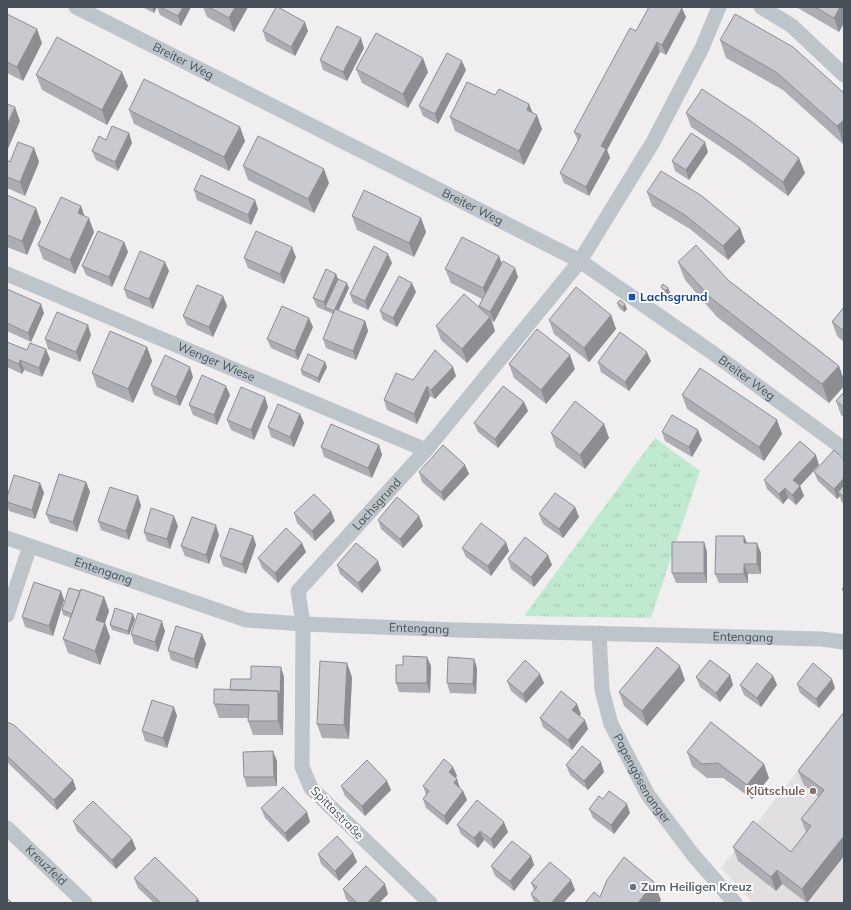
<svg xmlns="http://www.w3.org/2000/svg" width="851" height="910" viewBox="0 0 851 910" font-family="Mulish,sans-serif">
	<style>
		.education { fill: #e1dfdf }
		.grass { fill: url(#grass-tufts) }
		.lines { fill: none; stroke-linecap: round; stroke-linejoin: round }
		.minor { stroke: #bdc5cb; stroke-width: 15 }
		.wall { fill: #adaeb3 }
		.shaded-wall { fill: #8d8d92 }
		.building { fill: #c9cad0; stroke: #8d8d92 }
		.transit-dot { fill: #1a4fb4; stroke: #fff; stroke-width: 1.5 }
		.education-dot { fill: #8d6e63; stroke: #fff; stroke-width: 1.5 }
		.worship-dot { fill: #6b7280; stroke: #fff; stroke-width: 1.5 }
		.labels { text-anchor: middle; stroke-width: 4; stroke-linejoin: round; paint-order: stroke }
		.street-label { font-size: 12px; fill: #485159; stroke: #fff }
		.transit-label { font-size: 12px; font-weight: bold; fill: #164399; stroke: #fff; text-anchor: start }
		.education-label { font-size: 12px; font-weight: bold; fill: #785e54; stroke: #fff; text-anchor: end }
		.worship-label { font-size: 12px; font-weight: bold; fill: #5b616d; stroke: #fff; text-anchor: start }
	</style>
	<defs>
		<pattern id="grass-tufts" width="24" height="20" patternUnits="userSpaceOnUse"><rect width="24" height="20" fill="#c0eacf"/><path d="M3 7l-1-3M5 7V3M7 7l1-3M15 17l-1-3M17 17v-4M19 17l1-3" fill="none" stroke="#a6cab4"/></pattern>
	</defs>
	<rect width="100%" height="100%" fill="#f0eeee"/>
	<path class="education" d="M844,713V903H753L721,868Z"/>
	<path class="grass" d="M655,438L700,471L651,618L524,616Z"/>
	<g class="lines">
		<g class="minor">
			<path id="s1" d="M76,7L580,261L710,351L844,449"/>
			<path d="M761,7L792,26L844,75"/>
			<path id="s2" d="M7,274L426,450"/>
			<path id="s3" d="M7,538L246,620L303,624L457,630L821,639L844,642"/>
			<path d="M7,615L30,546"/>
			<path id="s4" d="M599,633L602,690L611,724L648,795L694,856L735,903"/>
			<path id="s5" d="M7,828L85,903"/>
			<path id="s6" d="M430,903L311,788L302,767L303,624L298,591L426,450L580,261L653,142L702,48L719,7"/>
		</g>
	</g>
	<path class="wall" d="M142,7H191L181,26L160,15L157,7L154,13Z
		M203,7H248L234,32L207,17Z
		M796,7H844V23L839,32Z
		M7,14L42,43L23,81L7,73Z
		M686,17L666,55L660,52L607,150L610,158L589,196L564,183L560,173L578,141L574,132L636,31Z
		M263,31H308L295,56L266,41Z
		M720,40L844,93V145L783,90L726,58Z
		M364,48L347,81L323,70L320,60Z
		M356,69L428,72L408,108L362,83Z
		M466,70L438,124L423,116L419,106Z
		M36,75L128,86L107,125L42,90Z
		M495,95L529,104L533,113L542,129L524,165L455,131L450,117Z
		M129,110L240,127L245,141L229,171L134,124Z
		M686,113L805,173L788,196L740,160L691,127Z
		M129,133L132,143L118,171L96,160L92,151Z
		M34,148L39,162L25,196L7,188V160L10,162Z
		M708,152L689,180L675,171L672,161Z
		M243,166L329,183L314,213L248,180Z
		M194,190L258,209L251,225L197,200Z
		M647,192L740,228L745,242L728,260L690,229L652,206Z
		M7,195L41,222L27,255L7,247Z
		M81,206L84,216L94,232L75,274L43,259L38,245Z
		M352,216L421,218L426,232L414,257L357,230Z
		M124,242L128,252L112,287L86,275L82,266Z
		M499,256L502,264L518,277L494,322L492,321L495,331L467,363L441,340L436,326L479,307V306L482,299L451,283L445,269Z
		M296,257L284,284L248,268L244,258Z
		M678,262L728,280L839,366L844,380V386L829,403L717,317L685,280Z
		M392,263L368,310L353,303L350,294Z
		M169,271L153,309L127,298L124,289Z
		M336,274L338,279L349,288L338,311L365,321L368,331L356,360L326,348L323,339L333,314L317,307L313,298Z
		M661,287L668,288L670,293L668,296L663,292Z
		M7,289L44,313L31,342L7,331Z
		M416,292L397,327L383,320L380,311Z
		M223,296L227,306L213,337L187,325L183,316Z
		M617,303L627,309L624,312L619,308Z
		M844,307V342L837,336L832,322Z
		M611,315L616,329L589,362L554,334L549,320Z
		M313,327L298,360L271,348L267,339Z
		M91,335L80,362L48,349L45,339Z
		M7,342L50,359L42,377L24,370L22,374L7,367Z
		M147,347L152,361L133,403L97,387L92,373Z
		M651,361L629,391L601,372L598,362Z
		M509,364L575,369L546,404L514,378Z
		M327,367L319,383L302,375L301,370Z
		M456,376L435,399L430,396L417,424L387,410L384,400L413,380Z
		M193,377L180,406L154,395L151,385Z
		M844,392V417L841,415L836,401Z
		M230,395L217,425L193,415L189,405Z
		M682,395L777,420L782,434L764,461L687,409Z
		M524,402L528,411L498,448L478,432L474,423Z
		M268,407L254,440L231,430L227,420Z
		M300,414L304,423L294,447L271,437L268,427Z
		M604,424L609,438L585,469L556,447L551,433Z
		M662,432L702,440L692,457L665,441Z
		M379,445L382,455L372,478L324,457L321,447Z
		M844,459V504L841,501L840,496L837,499L818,481L814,472Z
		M465,465L469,474L444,501L422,482L419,472Z
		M819,465L800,486L804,496L796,505L788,498L783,504L767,489L764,480Z
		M86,482L90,492L77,532L50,523L46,514Z
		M40,483L44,493L35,519L9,511L7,505V497Z
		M138,496L141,506L129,540L101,530L98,521Z
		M575,507L579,517L563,538L543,524L539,514Z
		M294,513L335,521L315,541L297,523Z
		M378,520L423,526L403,548L381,529Z
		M178,526L170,549L147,541L144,532Z
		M219,535L209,564L185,556L181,546Z
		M253,536L256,545L246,574L223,566L220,556Z
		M744,536L747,543L761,553V574H748V583H719L715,574Z
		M704,542L707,552V583H676L672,573Z
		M462,548L509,551L491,576L466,557Z
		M306,552L278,583L262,568L258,558Z
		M508,559L552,565L534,587L511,569Z
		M337,565L381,570L362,593L340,574Z
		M61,591L64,600L53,636L25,627L22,617Z
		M80,591L104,597L109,611L105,623L110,637L100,665L68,653L63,639L71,618L63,615L62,610Z
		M135,619L129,635L112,630L110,625Z
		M165,631L158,652L134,644L131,634Z
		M206,644L197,669L171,660L168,650Z
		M474,659L477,668L476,694L450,693L447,683Z
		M431,666L430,693L399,692L396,683Z
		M730,675L733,685L720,702L700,687L696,677Z
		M773,676L777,685L761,707L744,695L740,685Z
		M284,677L283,735H253L248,721V718H219L214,704L230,690L251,679Z
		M352,677L349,739L322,738L317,724Z
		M685,680L647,726L624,706L619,692Z
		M507,681L544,683L526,703L511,691Z
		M797,684L835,688L819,708L800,693Z
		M844,712V856L807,903L782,884L776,891L738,861L733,847L791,852L806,832L801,819L819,797L804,785L798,771Z
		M581,714L579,716L588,729L572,750L543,727L540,718Z
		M177,716L167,748L145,741L142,731Z
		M7,722L73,780L76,789L57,810L7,762Z
		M687,752L769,778L752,799L723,778H707L692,766Z
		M277,761V786L247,787L244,777Z
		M566,765L604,772L588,790L570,775Z
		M453,767L457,776L455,778L460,788L463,791L467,800L447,825L426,808L423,799L426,795L423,786Z
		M341,786L391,790L365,816L345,796Z
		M603,799L630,813L614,834L593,818L589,809Z
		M261,808L310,822L288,842L265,818Z
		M73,821L132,839L136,849L116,869L77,831Z
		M457,825L508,832L494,849L484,840L478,848L461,834Z
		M353,853L357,862L339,881L321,864L318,854Z
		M531,856L534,865L514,891L495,876L491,866Z
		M134,878L198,899L200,903H154L138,888Z
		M531,883L575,890L563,903H534L531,894L534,890Z
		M343,889L388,894L379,903H350L346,899Z"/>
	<path class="shaded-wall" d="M152,7H157L154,13Z
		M183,7H191L181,26L178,16Z
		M235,7H248L234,32L229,18Z
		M840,7H844V23L839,32L834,18Z
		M682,8L686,17L666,55L662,45Z
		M305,22L308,31L295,56L291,47Z
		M37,29L42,43L23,81L17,67Z
		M361,38L364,48L347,81L343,72Z
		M657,42L660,52L607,150L610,158L589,196L586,187L601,146Z
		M423,58L428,72L408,108L403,94Z
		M462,61L466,70L438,124L435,114Z
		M122,72L128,86L107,125L102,110Z
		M529,104L534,118L527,110Z
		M15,107L20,121L7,151V125Z
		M537,115L542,129L524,165L519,151Z
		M844,120V144L837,126Z
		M240,127L245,141L229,171L224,157Z
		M129,133L132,143L118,171L115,162Z
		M705,142L708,152L689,180L686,170Z
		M34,148L39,162L25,196L20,182Z
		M799,158L805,173L788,196L783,182Z
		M324,169L329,183L314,213L308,199Z
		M255,200L258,209L251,225L248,215Z
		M81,206L86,220L78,213Z
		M36,208L41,222L27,255L22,241Z
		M89,218L94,232L75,274L70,260Z
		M421,218L426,232L414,257L409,243Z
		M740,228L745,242L728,260L723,246Z
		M124,242L128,252L112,287L109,277Z
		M292,247L296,257L284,284L280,274Z
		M388,254L392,263L368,310L365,301Z
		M499,256L504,270L488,302L483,288Z
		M165,262L169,271L153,309L149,299Z
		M515,268L518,277L494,322L490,312Z
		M336,274L340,284L325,307L327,312L324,302Z
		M347,283L349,288L336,316L334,311Z
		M412,283L416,292L397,327L393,318Z
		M668,288L670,293L668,296L666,291Z
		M223,296L227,306L213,337L209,327Z
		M41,304L44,313L31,342L28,333Z
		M625,304L627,309L624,312L623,307Z
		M611,315L616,329L589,362L584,348Z
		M490,317L495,331L467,363L462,349Z
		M309,318L313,327L298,360L295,351Z
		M365,321L368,331L356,360L353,351Z
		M88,325L91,335L80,362L76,352Z
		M147,347L152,361L133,403L128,389Z
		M46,349L50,359L42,377L39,368Z
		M647,352L651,361L629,391L625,382Z
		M570,355L575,369L546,404L541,390Z
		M20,360L24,370L22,374L19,364Z
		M325,362L327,367L319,383L318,378Z
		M839,366L844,380V386L829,403L822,384Z
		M190,367L193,377L180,406L176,397Z
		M453,367L456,376L435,399L431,390Z
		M226,386L230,395L217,425L214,415Z
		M427,386L430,396L417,424L414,414Z
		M265,397L268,407L254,440L251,430Z
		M524,402L528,411L498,448L495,439Z
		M300,414L304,423L294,447L290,437Z
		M777,420L782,434L764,461L759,447Z
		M604,424L609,438L585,469L580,455Z
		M698,430L702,440L692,457L689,447Z
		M379,445L382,455L372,478L368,468Z
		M816,455L819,465L797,489L793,480Z
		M465,465L469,474L444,501L441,492Z
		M844,478V491L838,492L840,496L837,499L834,489Z
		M86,482L90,492L77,532L73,522Z
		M40,483L44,493L35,519L32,510Z
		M800,486L804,496L796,505L792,495Z
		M785,488L788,498L783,504L779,494Z
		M138,496L141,506L129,540L126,531Z
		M575,507L579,517L563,538L559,529Z
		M331,511L335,521L315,541L312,531Z
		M174,516L178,526L170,549L167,539Z
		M419,516L423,526L403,548L400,539Z
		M216,525L219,535L209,564L206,555Z
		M253,536L256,545L246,574L242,564Z
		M744,536L748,546L744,543Z
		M506,542L509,551L491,576L488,566Z
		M704,542L707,552V583L704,573Z
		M302,543L306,552L278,583L275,573Z
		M757,543L761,553V574L757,564Z
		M548,555L552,565L534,587L531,577Z
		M378,561L381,570L362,593L358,583Z
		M744,564L748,574V583L744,574Z
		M61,591L64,600L53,636L49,626Z
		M104,597L109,611L101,634L96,620Z
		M133,614L135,619L129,635L128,631Z
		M162,621L165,631L158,652L155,642Z
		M105,623L110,637L100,665L95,651Z
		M202,634L206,644L197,669L194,659Z
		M427,657L431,666L430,693L427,683Z
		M474,659L477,668L476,694L473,684Z
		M347,663L352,677L349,739L344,725Z
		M680,666L685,680L647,726L642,711Z
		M281,667L284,677L283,735L278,721V691Z
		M540,674L544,683L526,703L523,694Z
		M730,675L733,685L720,702L716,693Z
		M773,676L777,685L761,707L757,698Z
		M832,679L835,688L819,708L816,699Z
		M577,704L581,714L576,720L572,710Z
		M174,707L177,716L167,748L163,738Z
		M585,720L588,729L572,750L568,740Z
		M273,751L277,761V786L274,777Z
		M601,762L604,772L588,790L584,781Z
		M764,764L769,778L752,799L747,785Z
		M453,767L457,776L452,782L449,772Z
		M457,779L460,788L454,783Z
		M73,780L76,789L57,810L54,800Z
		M387,781L391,790L365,816L362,806Z
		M463,791L467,800L447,825L444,816Z
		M627,804L630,813L614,834L611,825Z
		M307,812L310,822L288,842L285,833Z
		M504,822L508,832L494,849L491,839Z
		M480,831L484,840L478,848L474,838Z
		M844,836V856L807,903L802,889Z
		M132,839L136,849L116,869L112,860Z
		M353,853L357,862L339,881L335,871Z
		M531,856L534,865L514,891L510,881Z
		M777,870L782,884L776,891L771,877Z
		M571,880L575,890L563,903H551Z
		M654,882L661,900L659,903H638Z
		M385,884L388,894L379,903H367Z
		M198,899L200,903H194Z"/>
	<path class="building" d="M160,7H183L178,16Z
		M209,7H235L229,18Z
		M276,7H278L305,22L291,47L263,31Z
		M649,7H681L682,8L662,45L657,42L601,146L606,149L586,187L560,173L581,135L574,132L630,28L636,31Z
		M815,7H840L834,18Z
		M7,14L37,29L17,67L7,62Z
		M735,14L793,47L844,93V120L837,126L776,72L720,40Z
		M337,26L361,38L343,72L320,60Z
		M376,33L423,58L403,94L356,69Z
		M57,37L122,72L102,110L36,75Z
		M447,53L462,61L435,114L419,106Z
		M144,79L240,127L224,157L129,110Z
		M467,82L495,95L499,89L529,104L527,110L537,115L519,151L450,117Z
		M702,89L752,122L799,158L783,182L735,146L686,113Z
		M7,104L15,107L7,125Z
		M112,126L129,133L115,162L92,151L99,136L106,140Z
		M691,133L705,142L686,170L672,161Z
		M258,136L324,169L308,199L243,166Z
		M18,142L34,148L20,182L7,177V160L10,162Z
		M661,171L702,196L740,228L723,246L685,215L647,192Z
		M201,175L255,200L248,215L194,190Z
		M364,190L421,218L409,243L352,216Z
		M7,195L36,208L22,241L7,235Z
		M61,197L81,206L78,213L89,218L70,260L38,245Z
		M98,231L124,242L109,277L82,266Z
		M256,231L292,247L280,274L244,258Z
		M462,237L499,256L483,288L445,269Z
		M696,245L728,280L839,366L822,384L711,298L678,262Z
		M374,246L388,254L365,301L350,294Z
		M140,251L165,262L149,299L124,289Z
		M503,261L515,268L490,312L479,306Z
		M326,269L336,274L324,302L313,298Z
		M399,276L412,283L393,318L380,311Z
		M338,279L347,283L334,311L325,307Z
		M663,284L668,288L666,291L661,287Z
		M197,285L223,296L209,327L183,316Z
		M576,287L611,315L584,348L549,320Z
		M7,289L41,304L28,333L7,323Z
		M464,294L490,317L462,349L436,326Z
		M620,300L625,304L623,307L617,303Z
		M282,306L309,318L295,351L267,339Z
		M844,307V331L832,322Z
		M335,309L365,321L353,351L323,339Z
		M57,312L88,325L76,352L45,339Z
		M537,329L570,355L541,390L509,364Z
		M110,331L147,347L128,389L92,373Z
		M620,332L647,352L625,382L598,362Z
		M7,342L27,350L30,343L46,349L39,368L20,360L19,364L7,359Z
		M435,350L453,367L431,390L427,386L414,414L384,400L396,373L413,380Z
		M308,354L325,362L318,378L301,370Z
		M165,355L190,367L176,397L151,385Z
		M700,368L777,420L759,447L682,395Z
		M202,375L226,386L214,415L189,405Z
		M503,386L524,402L495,439L474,423Z
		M241,387L265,397L251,430L227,420Z
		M844,392V407L836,401Z
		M575,401L604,424L580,455L551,433Z
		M278,404L300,414L290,437L268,427Z
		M672,415L698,430L689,447L662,432Z
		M331,424L379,445L368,468L321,447Z
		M800,441L816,455L793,480L800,486L792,495L785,488L779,494L764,480Z
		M443,445L465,465L441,492L419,472Z
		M834,450L844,459V478L834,489L814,472Z
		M59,474L86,482L73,522L46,514Z
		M14,475L40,483L32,510L7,502V497Z
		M844,485V497L838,492Z
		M110,487L138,496L126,531L98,521Z
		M555,493L575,507L559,529L539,514Z
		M314,494L331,511L312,531L294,513Z
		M397,497L419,516L400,539L378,520Z
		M151,508L174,516L167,539L144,532Z
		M192,517L216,525L206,555L181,546Z
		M481,523L506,542L488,566L462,548Z
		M230,528L253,536L242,564L220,556Z
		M286,528L302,543L275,573L258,558Z
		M716,536H744V543H757V564H744V574H715Z
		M525,537L548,555L531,577L508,559Z
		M672,542H704V573H672Z
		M356,543L378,561L358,583L337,565Z
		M34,582L61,591L49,626L22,617Z
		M844,587V592L842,589Z
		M69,588L80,591L72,614L62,610Z
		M81,589L104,597L96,620L105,623L95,651L63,639Z
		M115,608L133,614L128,631L110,625Z
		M138,613L162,621L155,642L131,634Z
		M176,626L202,634L194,659L168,650Z
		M657,647L680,666L642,711L619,692Z
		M403,656L427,657V683H396V665H403Z
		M448,657L474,659L473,684L447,683Z
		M525,660L540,674L523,694L507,681Z
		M710,660L730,675L716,693L696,677Z
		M320,661L347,663L344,725L317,724Z
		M757,663L773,676L757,698L740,685Z
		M813,663L832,679L816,699L797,684Z
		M251,666L281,667L280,695L278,691L230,690L231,679H251Z
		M214,689L278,691V721H248L249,705L214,704Z
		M561,691L577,704L572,710L585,720L568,740L540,718Z
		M152,700L174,707L163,738L142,731Z
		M844,712V836L802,889L777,870L771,877L733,847L753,821L791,852L811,826L801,819L824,790L798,771Z
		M7,722L14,725L73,780L54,800L7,756Z
		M711,722L764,764L747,785L718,763L702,764L687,752Z
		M582,746L601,762L584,781L566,765Z
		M273,751L274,777H244L243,752Z
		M444,759L453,767L449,772L457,779L454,783L463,791L444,816L423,799L429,791L423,786Z
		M367,760L387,781L362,806L341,786Z
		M283,787L307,812L285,833L261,808Z
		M609,791L627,804L611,825L589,809L599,796L603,799Z
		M477,800L504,822L491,839L480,831L474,838L457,825Z
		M93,801L132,839L112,860L73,821Z
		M337,836L353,853L335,871L318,854Z
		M512,841L531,856L510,881L491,866Z
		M155,857L198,899L194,903H161L134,878Z
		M624,857L654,882L638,903H585L594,892L600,897L607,880Z
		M550,862L571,880L551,903H541L531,894L537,887L531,883Z
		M366,866L385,884L367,903H357L343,889Z
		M7,898L12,903H7Z"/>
	<rect class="transit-dot" x="628" y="293" width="8" height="8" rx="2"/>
	<circle class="education-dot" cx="813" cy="791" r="4"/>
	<circle class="worship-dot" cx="633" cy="887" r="4"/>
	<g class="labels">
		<g class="street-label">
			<text dy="4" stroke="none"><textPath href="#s1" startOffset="120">Breiter Weg</textPath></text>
			<text dy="4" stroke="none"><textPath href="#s1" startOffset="444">Breiter Weg</textPath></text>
			<text dy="4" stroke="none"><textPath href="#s2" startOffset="227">Wenger Wiese</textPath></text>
			<text dy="4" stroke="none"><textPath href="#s1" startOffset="768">Breiter Weg</textPath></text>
			<text dy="4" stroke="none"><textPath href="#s6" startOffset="482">Lachsgrund</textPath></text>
			<text dy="4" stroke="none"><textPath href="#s3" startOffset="102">Entengang</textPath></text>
			<text dy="4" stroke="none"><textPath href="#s3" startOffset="426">Entengang</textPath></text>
			<text dy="4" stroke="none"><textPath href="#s3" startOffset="750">Entengang</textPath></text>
			<text dy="4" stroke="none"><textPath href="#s4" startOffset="155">Papengösenanger</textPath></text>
			<text transform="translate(337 813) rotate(45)" y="4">Spittastraße</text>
			<text dy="4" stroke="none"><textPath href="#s5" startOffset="54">Kreuzfeld</textPath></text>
		</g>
		<g class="transit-label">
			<text x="640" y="301">Lachsgrund</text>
		</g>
		<g class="education-label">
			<text x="805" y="795">Klütschule</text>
		</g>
		<g class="worship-label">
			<text x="641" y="891">Zum Heiligen Kreuz</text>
		</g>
	</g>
	<rect width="851" height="910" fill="none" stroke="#485159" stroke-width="16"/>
</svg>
